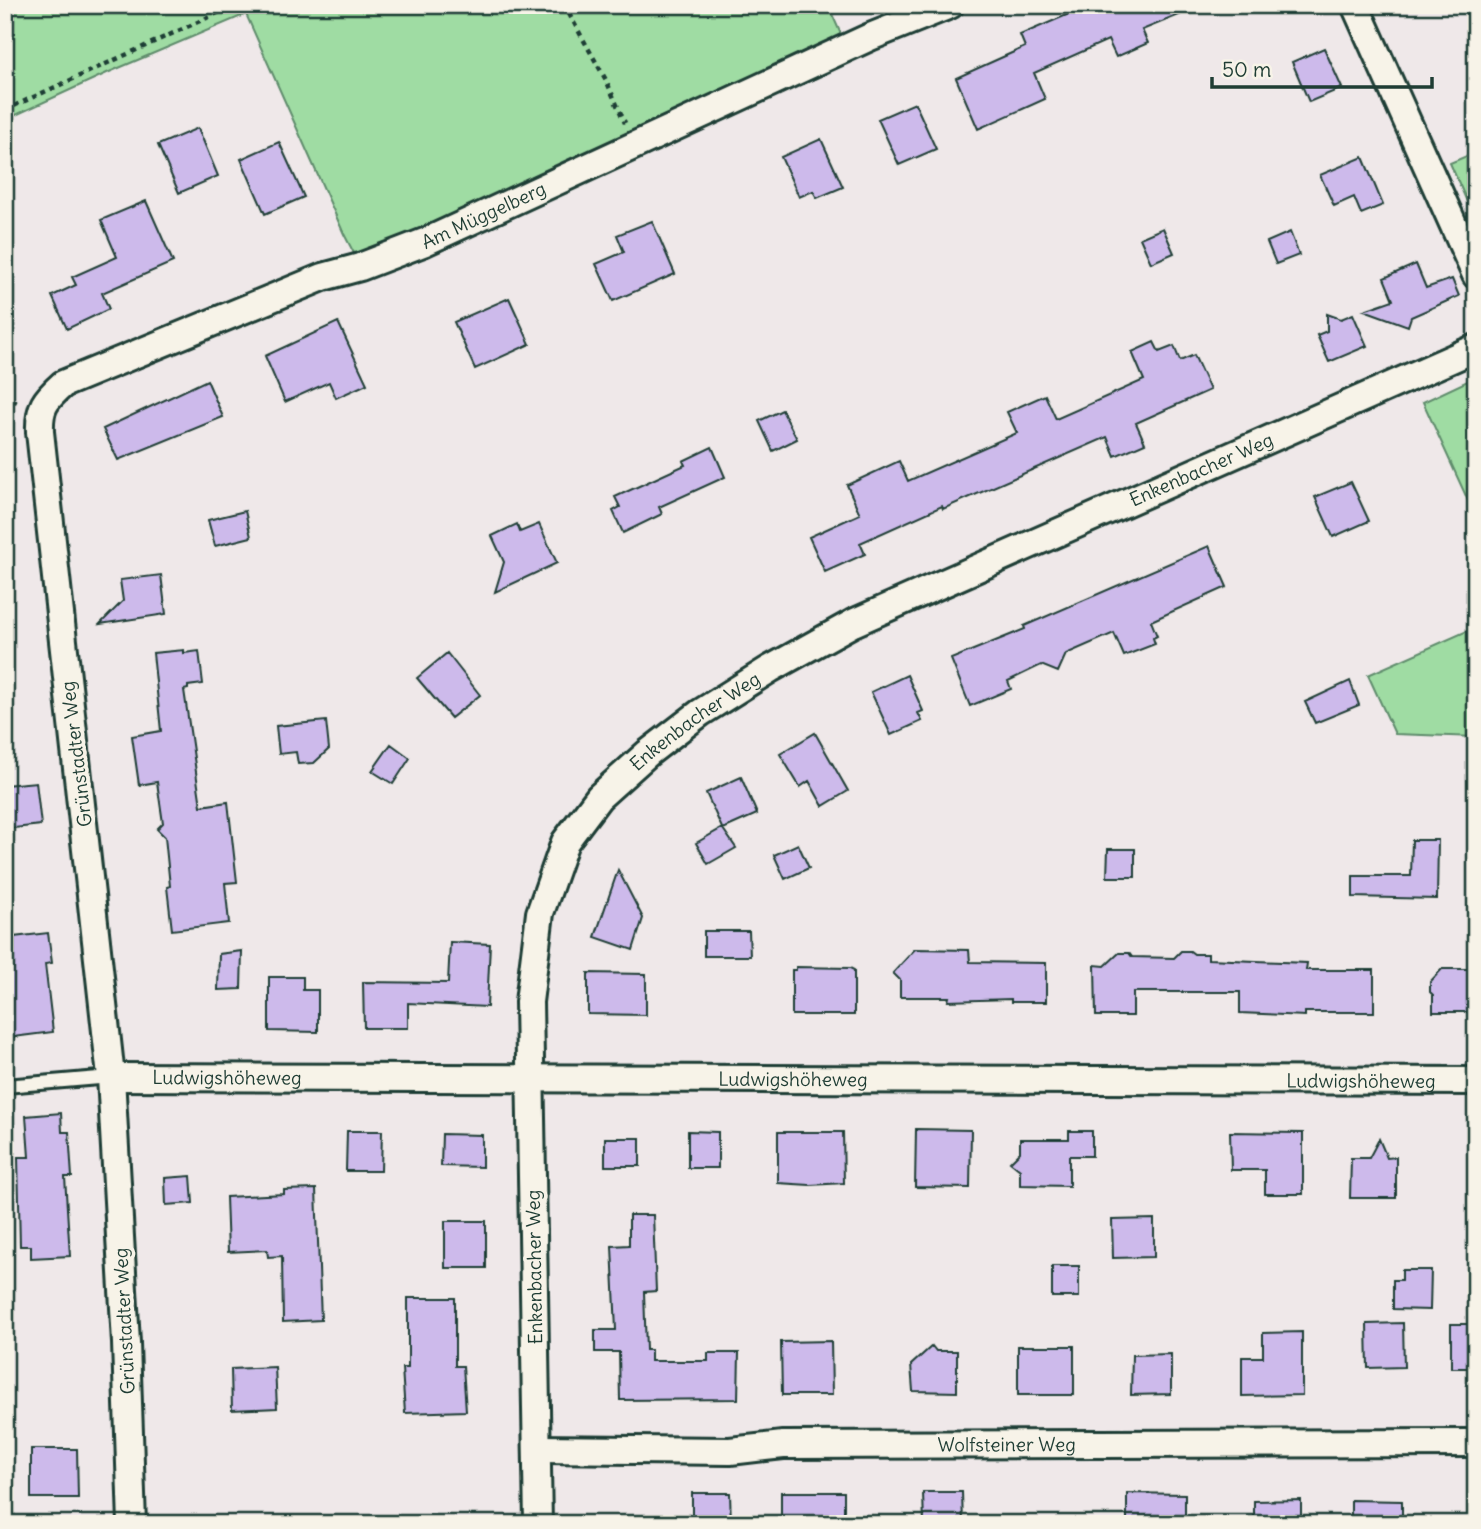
<svg xmlns="http://www.w3.org/2000/svg" width="1481" height="1529" viewBox="0 0 1481 1529" font-family="Delius,sans-serif">
	<style>
		.green { fill: #9fdca3; stroke: #5f8c6c; stroke-width: 2 }
		.building { fill: #cdbaeb; stroke: #1f3d34; stroke-width: 2 }
		.lines { fill: none; stroke-linecap: round; stroke-linejoin: round }
		.lane-casing { stroke: #1f3d34; stroke-width: 18 }
		.street-casing { stroke: #1f3d34; stroke-width: 32 }
		.path { stroke: #1f3d34; stroke-width: 4.5; stroke-dasharray: 5 5; stroke-linecap: butt }
		.lane { stroke: #f7f3e8; stroke-width: 12 }
		.street { stroke: #f7f3e8; stroke-width: 26 }
		.labels { text-anchor: middle; stroke-width: 7; stroke-linejoin: round; paint-order: stroke }
		.street-label { font-size: 19px; fill: #1f3d34; stroke: #f7f3e8 }
	</style>
	<rect width="100%" height="100%" fill="#efe8e9"/>
	<filter id="ink" filterUnits="userSpaceOnUse"><feTurbulence type="fractalNoise" baseFrequency=".0143" numOctaves="2"/><feDisplacementMap in="SourceGraphic" scale="14" xChannelSelector="R" yChannelSelector="G"/><feConvolveMatrix kernelMatrix="1 2 1 2 8 2 1 2 1" color-interpolation-filters="sRGB"/></filter>
	<g filter="url(#ink)">
		<path class="green" d="M5,5H828L844,41L358,261L344,234L246,14L107,73L5,120Z
			M1476,152V222L1450,163Z
			M1476,377V518L1423,402Z
			M1476,627V737L1395,734L1368,675Z"/>
		<path class="building" d="M1090,5L1201,6L1142,30L1148,43L1116,57L1108,40L1034,73L1045,99L978,129L956,78L1025,47L1020,35Z
			M1324,48L1342,88L1309,102L1292,62Z
			M915,103L936,149L899,165L878,119Z
			M198,128L218,176L179,193L158,145Z
			M821,139L843,187L817,198L813,191L799,197L781,157Z
			M279,142L304,197L265,214L241,159Z
			M1363,157L1383,205L1361,214L1354,197L1334,206L1320,175Z
			M146,201L173,262L102,293L109,309L67,329L52,296L76,285L72,277L117,257L101,220Z
			M652,221L675,274L613,301L596,264L624,252L617,235Z
			M1163,228L1174,253L1151,263L1140,238Z
			M1290,232L1299,255L1276,264L1267,242Z
			M1416,264L1426,288L1452,279L1459,296L1411,317L1408,326L1364,310L1393,300L1384,278Z
			M509,298L530,344L475,369L454,322Z
			M1327,314L1341,319L1353,314L1367,346L1329,362L1317,335L1327,331Z
			M338,322L367,384L336,398L329,382L285,402L265,356Z
			M1154,342L1159,352L1174,346L1180,361L1194,355L1210,390L1136,423L1145,443L1115,456L1107,437L943,509L942,506L860,543L865,554L825,572L809,537L860,514L847,485L899,461L908,481L1017,433L1007,412L1045,395L1056,419L1144,380L1132,352Z
			M207,380L223,417L118,460L103,429Z
			M782,410L797,439L773,451L759,421Z
			M712,447L725,477L659,507L662,514L623,533L613,511L620,507L615,497L685,465L683,461Z
			M1351,482L1369,521L1333,537L1315,497Z
			M245,511L251,537L215,546L208,520Z
			M517,524L520,532L539,524L557,563L495,592L504,562L492,536Z
			M1209,546L1227,587L1151,621L1157,636L1153,638L1155,644L1124,656L1114,633L1066,654L1058,672L1041,665L1008,681L1011,689L970,706L951,659L1025,629L1024,626Z
			M161,575L166,614L100,624L123,601L120,580Z
			M184,650V653L199,651L203,684L188,686V689L184,690L201,806L228,802L237,882L225,883L229,923L172,930L167,887L170,886L165,837L157,829L163,823L157,782L139,785L132,736L161,731L153,653Z
			M447,653L480,695L451,718L417,678Z
			M907,675L923,711L918,713L922,721L891,735L871,692Z
			M1350,681L1359,705L1315,723L1305,702Z
			M326,721L329,749L314,763L298,764L296,752L279,754L276,726Z
			M815,733L848,791L823,806L809,781L800,787L780,754Z
			M391,744L410,758L393,784L372,771Z
			M741,777L757,814L723,829L736,848L708,864L696,843L722,828L706,793Z
			M36,782L41,825L5,829V785Z
			M1412,840H1438L1437,899L1353,897V876H1411Z
			M798,844L809,868L785,879L774,855Z
			M1108,849H1135V877H1107Z
			M618,870L643,918L633,950L595,937Z
			M704,931H749L750,956H704Z
			M48,933L52,963L45,964L53,1032L5,1038V938Z
			M450,942L490,944L487,1007L408,1003V1028H364L363,982L448,983Z
			M915,949L969,950L970,962L1046,963V1002H1011V999L948,1001L949,997H900V980L893,973Z
			M242,951L241,989L218,990L219,954Z
			M1181,951H1190L1194,954H1208V959L1307,963L1306,970H1374V1012H1305V1016L1240,1013V992H1133V1016H1096L1095,965L1105,966L1119,953H1129L1132,957L1174,958Z
			M796,967L850,968L854,970V1015H792V970H796Z
			M1442,969H1476V1012H1433V995L1430,992V982Z
			M588,973L646,974V1015L588,1014Z
			M269,977H303V990H318V1032L269,1031Z
			M61,1113L62,1132H69L72,1177H65L70,1256L31,1258V1246H20L18,1157H29L26,1116Z
			M916,1129L971,1130L970,1188L915,1187Z
			M347,1131H382L381,1171H346Z
			M688,1131L718,1132V1168H688Z
			M1069,1131H1092V1156H1069V1186L1020,1185V1170L1010,1162L1020,1152V1139H1069Z
			M778,1132H843L844,1183L810,1185L778,1183Z
			M1230,1132L1303,1133V1194H1265V1170H1231Z
			M442,1134L482,1135V1167L441,1166Z
			M605,1138H640V1166H605Z
			M1379,1139L1387,1158L1396,1157V1198H1350L1351,1158H1369Z
			M191,1176L193,1203L166,1205L165,1178Z
			M316,1189L321,1320L283,1322L282,1256L268,1257L267,1250L228,1252L226,1197L284,1194V1190Z
			M629,1215H653L656,1291L644,1292L646,1350H651V1361H708V1353H739L738,1399L620,1400L619,1352H595V1330H616L612,1246L629,1245Z
			M1154,1219V1257L1113,1258L1112,1220Z
			M445,1221H486V1268H445Z
			M1052,1266H1079V1297H1052Z
			M1402,1270H1431L1430,1310L1393,1309V1280H1402Z
			M408,1298H455V1366H463L466,1411L405,1413L402,1368H408Z
			M1403,1323L1404,1367L1368,1368L1367,1324Z
			M1451,1324H1476V1368H1451Z
			M1302,1332V1395L1242,1396V1357H1263V1333Z
			M831,1341L832,1395H782L781,1342Z
			M932,1346L936,1351H957V1392L913,1391L911,1365Z
			M1018,1346H1074V1395H1018Z
			M1171,1354V1394L1131,1395L1132,1355Z
			M275,1367L277,1408L232,1410L231,1369Z
			M31,1449H77L78,1498H31Z
			M781,1492H844V1524H781Z
			M923,1492H962L963,1524H924Z
			M692,1493H730L731,1524H692Z
			M1127,1493L1185,1494V1524H1127Z
			M1301,1500V1524H1254V1501Z
			M1351,1500L1402,1501V1524H1351Z"/>
		<g class="lines">
			<defs>
				<path id="lane" d="M5,1086L111,1077"/>
				<g id="street">
					<path d="M1355,5L1476,275"/>
					<path id="s1" d="M111,1077L1476,1081"/>
					<path id="s2" d="M538,1449L730,1451L783,1445L1476,1443"/>
					<path id="s3" d="M132,1524L126,1343L111,1077L40,432C39,407 45,400 63,384L323,277L360,267L425,242L870,37L950,5"/>
					<path id="s4" d="M538,1524L529,1002L540,913L565,842L599,797L648,753L700,713L770,669L853,623L1476,348"/>
				</g>
			</defs>
			<use href="#lane" class="lane-casing"/>
			<use href="#street" class="street-casing"/>
			<path class="path" d="M564,5L606,80L625,123
				M5,110L235,5
				M5,396L17,402"/>
			<use href="#lane" class="lane"/>
			<use href="#street" class="street"/>
		</g>
	</g>
	<g class="labels">
		<g class="street-label">
			<text dy="7" stroke="none"><textPath href="#s3" startOffset="1606">Am Müggelberg</textPath></text>
			<text dy="7" stroke="none"><textPath href="#s4" startOffset="1433">Enkenbacher Weg</textPath></text>
			<text dy="7" stroke="none"><textPath href="#s4" startOffset="866">Enkenbacher Weg</textPath></text>
			<text transform="translate(76 754) rotate(-97)" y="7">Grünstadter Weg</text>
			<text dy="7" stroke="none"><textPath href="#s1" startOffset="116">Ludwigshöheweg</textPath></text>
			<text dy="7" stroke="none"><textPath href="#s1" startOffset="682">Ludwigshöheweg</textPath></text>
			<text dy="7" stroke="none"><textPath href="#s1" startOffset="1250">Ludwigshöheweg</textPath></text>
			<text transform="translate(534 1267) rotate(-91)" y="7">Enkenbacher Weg</text>
			<text transform="translate(124 1321) rotate(-93)" y="7">Grünstadter Weg</text>
			<text dy="7" stroke="none"><textPath href="#s2" startOffset="469">Wolfsteiner Weg</textPath></text>
		</g>
	</g>
	<rect width="1481" height="1529" fill="none" stroke="#f7f3e8" stroke-width="28"/>
	<rect x="14" y="14" width="1453" height="1501" fill="none" stroke="#1f3d34" stroke-width="2.5" filter="url(#ink)"/>
	<path d="M1212 77v10h220v-10" fill="none" stroke="#1f3d34" stroke-width="3.5"/>
	<text x="1222" y="77" font-size="21" fill="#1f3d34" stroke="#f7f3e8" stroke-width="5" paint-order="stroke">50 m</text>
</svg>
